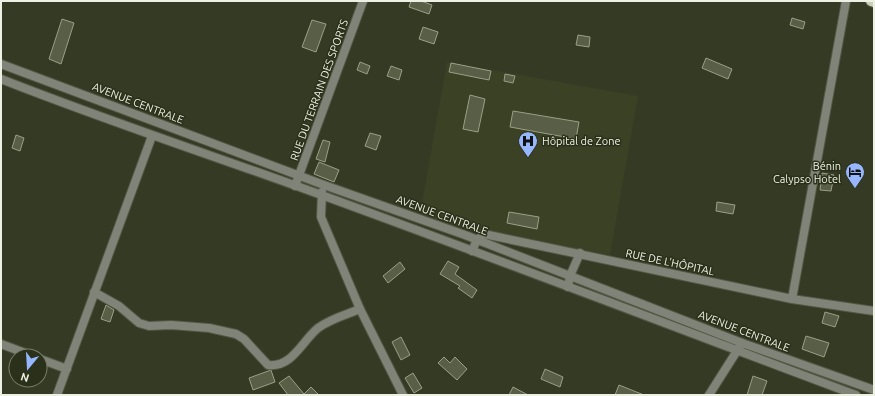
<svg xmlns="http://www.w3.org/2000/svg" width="875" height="396" viewBox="0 0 875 396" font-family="Ubuntu,sans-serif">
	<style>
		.built { fill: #3b4124 }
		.building { fill: #595f47; stroke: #9aa086 }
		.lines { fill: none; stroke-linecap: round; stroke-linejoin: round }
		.minor-casing { stroke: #525743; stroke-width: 10 }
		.tertiary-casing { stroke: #525743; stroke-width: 10 }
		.primary-casing { stroke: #525743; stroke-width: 12 }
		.minor { stroke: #808378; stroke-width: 8 }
		.tertiary { stroke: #808378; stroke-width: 8 }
		.primary { stroke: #c9cfb8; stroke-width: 10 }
		.labels { text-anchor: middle; stroke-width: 3; stroke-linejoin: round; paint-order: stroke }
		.street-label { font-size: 11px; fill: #edf1e3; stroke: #2b301a }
		.poi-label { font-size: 11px; fill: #edf1e3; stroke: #2b301a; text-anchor: start }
	</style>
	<rect width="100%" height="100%" fill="#353a24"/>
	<path class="built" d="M447,62L638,96L610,255L419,220Z"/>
	<path class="building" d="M411,1H421L432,5L429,14L409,7Z
		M792,18L805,22L803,29L790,25Z
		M62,19L74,23L61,64L49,59Z
		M312,20L326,24L316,52L302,47Z
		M423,27L438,32L434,44L419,39Z
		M578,35L590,37L589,47L576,45Z
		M706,58L732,69L728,79L702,68Z
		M360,62L370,66L367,74L357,70Z
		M451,63L491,71L489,80L449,72Z
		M391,66L402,70L399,80L387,76Z
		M505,74L515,76L513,83L504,81Z
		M470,95L485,99L478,132L463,129Z
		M513,111L579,122L576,139L510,127Z
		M370,133L381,136L376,150L365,146Z
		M16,135L24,138L20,151L12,148Z
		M323,140L330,142L325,162L316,159Z
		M319,162L339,170L334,182L314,174Z
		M822,173L834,175L831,191L820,190Z
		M717,202L735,205L733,214L716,211Z
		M509,212L539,217L537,229L507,223Z
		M448,261L459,267L455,274L477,290L472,298L458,288L460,286L440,274Z
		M400,262L405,269L388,283L383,276Z
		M106,305L114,310L110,322L101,319Z
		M825,312L839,316L835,327L822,323Z
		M806,336L829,343L824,357L802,349Z
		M401,337L410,355L401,360L392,342Z
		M444,357L450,363L455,357L467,369L457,380L438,363Z
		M545,369L563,377L560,387L541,379Z
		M271,370L275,382L253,390L249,378Z
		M413,373L422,388L414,393L405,378Z
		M289,376L304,394L311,387L319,395H288L279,383Z
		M753,376L767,381L762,395H747Z
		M619,385L644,395H615Z
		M513,387L528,395H509Z"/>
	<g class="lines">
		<defs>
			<path id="minor" d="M295,186L363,1
				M472,251L477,240L484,234L792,299L874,311
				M568,287L570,276L580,253
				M94,292L119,306L139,323L149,326L171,325L209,328L236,334L244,339L268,365C292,368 302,341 318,328C330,319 345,315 360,309
				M792,299L846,1
				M1,344L33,356
				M40,359L67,369
				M57,395L152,136
				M709,395L742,343"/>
			<path id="tertiary" d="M1,64L324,185L465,235L742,343L874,390
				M1,79C97,117 196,150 294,185C482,253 669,325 856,395
				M322,192L321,217L360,309L403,395"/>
			<path id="primary" d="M871,1L874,2"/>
		</defs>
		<use href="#minor" class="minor-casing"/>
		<use href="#tertiary" class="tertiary-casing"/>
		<use href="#primary" class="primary-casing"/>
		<use href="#minor" class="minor"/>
		<use href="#tertiary" class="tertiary"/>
		<use href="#primary" class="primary"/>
	</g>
	<defs>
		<symbol id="hospital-pin" viewBox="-11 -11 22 30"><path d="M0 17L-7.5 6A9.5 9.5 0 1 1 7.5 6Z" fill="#96b6fd" stroke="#2b301a"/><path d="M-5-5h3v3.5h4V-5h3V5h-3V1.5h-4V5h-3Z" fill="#111"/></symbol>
		<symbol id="hotel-pin" viewBox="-11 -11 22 30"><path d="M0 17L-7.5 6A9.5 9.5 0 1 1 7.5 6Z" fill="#96b6fd" stroke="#2b301a"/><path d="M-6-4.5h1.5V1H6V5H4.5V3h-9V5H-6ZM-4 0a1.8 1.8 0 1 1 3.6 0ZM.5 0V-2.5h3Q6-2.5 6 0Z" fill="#111"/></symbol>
	</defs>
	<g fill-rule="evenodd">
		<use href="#hospital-pin" x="517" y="130" width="22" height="30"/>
		<use href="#hotel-pin" x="844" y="161" width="22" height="30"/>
	</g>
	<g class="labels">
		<g class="street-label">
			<text transform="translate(319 90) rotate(-70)" y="4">RUE DU TERRAIN DES SPORTS</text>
			<text transform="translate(138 103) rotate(21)" y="4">AVENUE CENTRALE</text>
			<text transform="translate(442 215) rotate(20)" y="4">AVENUE CENTRALE</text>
			<text transform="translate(670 262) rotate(12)" y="4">RUE DE L'HÔPITAL</text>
			<text transform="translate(744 331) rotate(21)" y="4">AVENUE CENTRALE</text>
		</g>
		<g class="poi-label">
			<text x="542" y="145">Hôpital de Zone</text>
			<text x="841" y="170" text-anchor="end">Bénin<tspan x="841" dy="13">Calypso Hotel</tspan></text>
		</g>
	</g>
	<rect width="875" height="396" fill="none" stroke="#edf1e3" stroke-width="4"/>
	<g transform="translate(28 368) rotate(198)"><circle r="19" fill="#2b301a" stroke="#797d6a"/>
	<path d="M0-3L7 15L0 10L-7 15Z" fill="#96b6fd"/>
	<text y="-6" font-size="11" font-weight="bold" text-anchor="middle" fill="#edf1e3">N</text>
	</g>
</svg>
